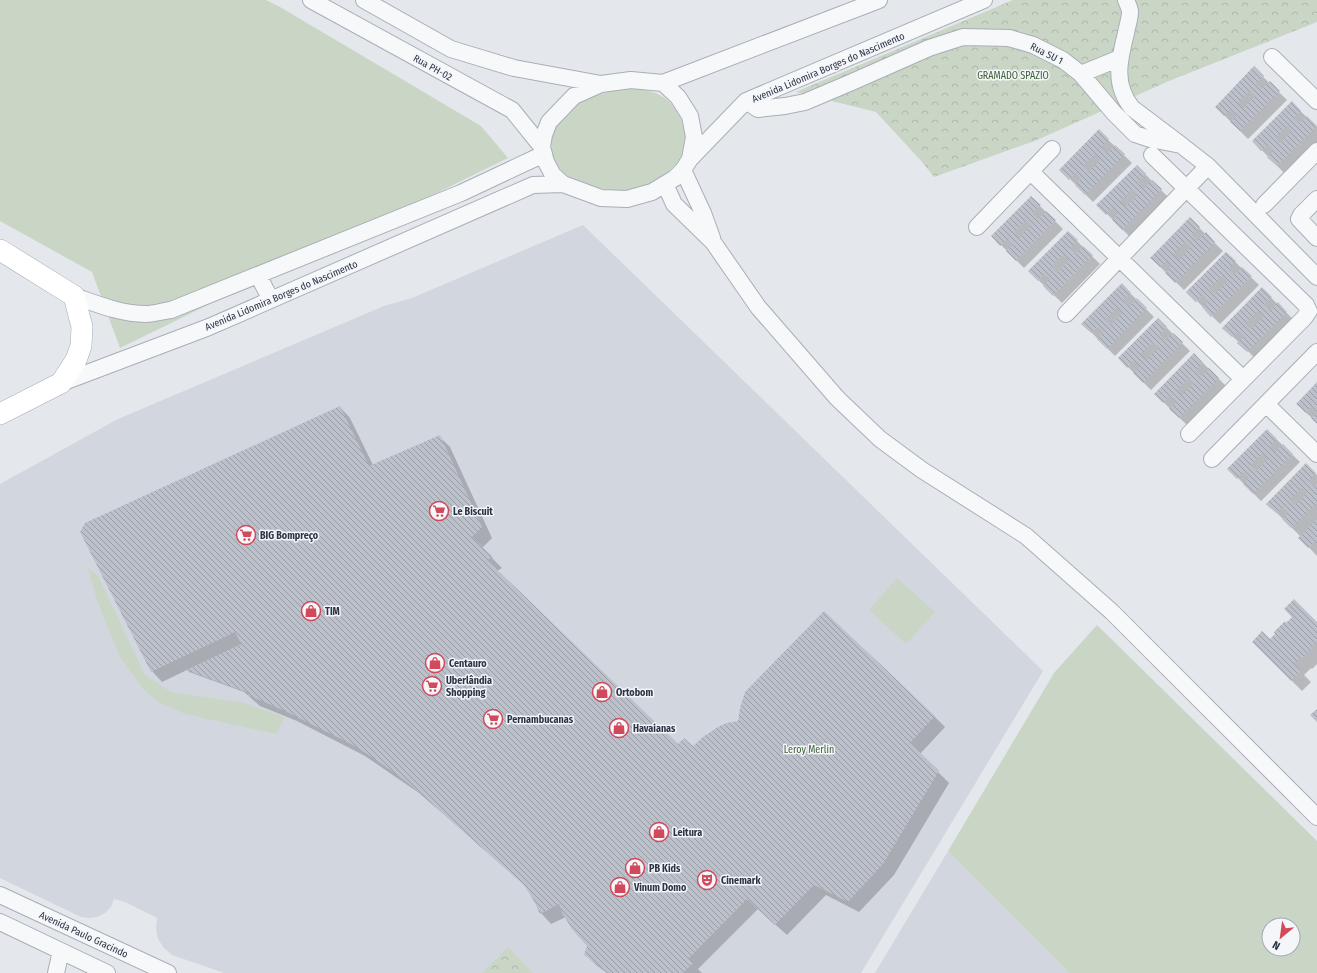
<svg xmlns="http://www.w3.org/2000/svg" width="1317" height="973" viewBox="0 0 1317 973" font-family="'Fira Sans Condensed',sans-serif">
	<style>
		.built { fill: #d2d6de }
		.green { fill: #c9d6c5; fill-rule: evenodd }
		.park { fill: url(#park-crowns) }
		.shadow { fill: #0003 }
		.building { fill: url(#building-back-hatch); fill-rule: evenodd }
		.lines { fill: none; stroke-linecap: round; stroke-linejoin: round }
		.minor-casing { stroke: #a9aeb7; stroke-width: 18 }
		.major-casing { stroke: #a3abb8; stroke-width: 22 }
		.minor { stroke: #f7f8fa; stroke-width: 16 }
		.major { stroke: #fff; stroke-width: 21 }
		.labels { text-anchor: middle; stroke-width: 3; stroke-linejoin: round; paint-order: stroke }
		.street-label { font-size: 10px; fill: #2b3445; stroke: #f4f6f9 }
		.park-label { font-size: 10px; fill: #3f6138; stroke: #f4f6f9 }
		.poi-label { font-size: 10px; font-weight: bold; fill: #2b3445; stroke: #f4f6f9; text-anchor: start }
	</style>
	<defs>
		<pattern id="park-crowns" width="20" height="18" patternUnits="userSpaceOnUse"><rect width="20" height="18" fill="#c9d6c5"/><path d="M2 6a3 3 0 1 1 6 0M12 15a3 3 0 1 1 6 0" fill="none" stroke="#adb8ab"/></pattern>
		<pattern id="building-back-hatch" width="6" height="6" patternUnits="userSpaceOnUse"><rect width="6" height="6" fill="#bbc0ca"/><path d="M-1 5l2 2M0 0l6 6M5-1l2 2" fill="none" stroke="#989da6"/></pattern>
	</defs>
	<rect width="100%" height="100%" fill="#e4e7ec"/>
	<path class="built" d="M583,225L1043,671L861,973H224L172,955L164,948L158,939L156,929L157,918L125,902L114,899L111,907L105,913L97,917L89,918L81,917L0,878V484L118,419L384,306L412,298Z
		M948,851L1069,973H875Z"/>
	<path class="green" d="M0,0H266L280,7L481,126L508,158L120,348L92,272L0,221Z
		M631,88C638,89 646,90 652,92C663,95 672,103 677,112C685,124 688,141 682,155C674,173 643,190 625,190C607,191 591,187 575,180C554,171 545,147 556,127C559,121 565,116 570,111C573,109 576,105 579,103C595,93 613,91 631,88Z
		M88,568L98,576L145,675L171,692L244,703L284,717L277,734L185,714L158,702L143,689L120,657L97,600Z
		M897,578L935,612L906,644L869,610Z
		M1097,625L1317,841V973H1069L948,851L1054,673ZM1269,925H1293V949H1269Z"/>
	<path class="park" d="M1013,0H1317V22L1169,81L1037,140L934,177L923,163L876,112L796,92Z
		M508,947L533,973H482Z"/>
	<path class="shadow" d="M1254,68L1287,100L1248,139L1216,107Z
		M1292,103L1317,127V142L1285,174L1253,141Z
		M1099,131L1132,163L1093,202L1061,170Z
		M1137,166L1169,198L1130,237L1098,205Z
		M1031,197L1063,229L1024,268L992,236Z
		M1190,219L1223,251L1184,290L1151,258Z
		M1068,232L1100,264L1062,303L1029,271Z
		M1226,253L1259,285L1220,324L1188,292Z
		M1122,285L1154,317L1115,356L1083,324Z
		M1262,289L1295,321L1256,359L1224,328Z
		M1158,319L1190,351L1151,390L1119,358Z
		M1194,354L1226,386L1187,425L1155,394Z
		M1317,384V423L1297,404Z
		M340,407L350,418L373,465L439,436L450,447L492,538L482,548L502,568L497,571L678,745L711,766L934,716L945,727L920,754L949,783L894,875L859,912L826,895L787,935L758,909L698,969L702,973H607L596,965L585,954L588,946L566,917L551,924L541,913L526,886L503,865L419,793L365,756L297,721L260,706L244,692L189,672L187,670L162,682L152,671Z
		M1267,430L1300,462L1261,501L1229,469Z
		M1306,465L1317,475V556L1300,538L1301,537L1268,504Z
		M1317,623V664L1312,669L1311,668L1304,675L1311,682L1302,691L1253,642L1270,640L1286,624Z"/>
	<path class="building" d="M1254,66L1264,76L1256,84L1262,89L1270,81L1280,91L1240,131L1230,122L1237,115L1231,109L1224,116L1215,107ZM1250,91L1255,96L1243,108L1238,103Z
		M1292,101L1301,111L1293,119L1299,124L1307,116L1317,126L1277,166L1267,157L1274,150L1268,145L1261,151L1252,141ZM1287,126L1292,131L1280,143L1275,138Z
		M1099,129L1109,139L1101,147L1107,153L1115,145L1125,154L1085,195L1075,185L1081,179L1076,173L1069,180L1059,170ZM1095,154L1100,160L1088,172L1083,166Z
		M1137,165L1146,174L1138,182L1144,188L1152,180L1162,189L1122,230L1112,220L1118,213L1113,208L1106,215L1096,205ZM1132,189L1137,195L1125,207L1120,201Z
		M1031,196L1041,205L1033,213L1038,219L1046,211L1056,220L1016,261L1006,251L1013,244L1007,239L1000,246L991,236ZM1026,220L1031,225L1019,238L1014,232Z
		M1190,217L1200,227L1192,235L1197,241L1206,232L1215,242L1175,283L1165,273L1172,266L1166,261L1160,267L1150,258ZM1185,242L1191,247L1179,260L1173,254Z
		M1068,231L1078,240L1070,248L1075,254L1083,246L1093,255L1053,296L1043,286L1050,279L1044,274L1038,281L1028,271ZM1063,255L1069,260L1057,273L1051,267Z
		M1226,252L1236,261L1228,270L1234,275L1242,267L1252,276L1211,317L1202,307L1208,301L1203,295L1196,302L1186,292ZM1222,276L1227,281L1215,294L1209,288Z
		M1122,283L1131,293L1123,301L1129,307L1137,298L1147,308L1107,349L1097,339L1103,332L1098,327L1091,333L1081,324ZM1117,308L1122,313L1110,325L1105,320Z
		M1262,287L1272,297L1264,305L1270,310L1278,302L1287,312L1247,352L1237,343L1244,336L1239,331L1232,337L1222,328ZM1258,311L1263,317L1251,329L1245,324Z
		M1158,318L1167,327L1160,335L1165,341L1173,333L1183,342L1143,383L1133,373L1140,367L1134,361L1127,368L1118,358ZM1153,342L1159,347L1146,360L1141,354Z
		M1194,353L1203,363L1195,371L1201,376L1209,368L1219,378L1179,418L1169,409L1176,402L1170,396L1163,403L1154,394ZM1189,378L1194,383L1182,395L1177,390Z
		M1317,382V411L1312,406L1306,413L1296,404Z
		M340,406L369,466L440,435L482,527L472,537L493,557L487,560L678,744L684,738L693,746L703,737L718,727L727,723L738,721L740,708L745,692L824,611L935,716L910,743L939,771L883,864L848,902L814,885L775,925L747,899L689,958L693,963L683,973H609L584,955L587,946L572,929L562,913L559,904L540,914L534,901L524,885L407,782L372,757L353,745L285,711L248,695L249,693L186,670L241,644L235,632L151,672L80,532L85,523Z
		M1317,413V424L1311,418Z
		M1267,429L1277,439L1269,447L1275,452L1283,444L1293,454L1253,494L1243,484L1249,478L1244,472L1237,479L1227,469ZM1263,453L1268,459L1256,471L1251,465Z
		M1306,463L1316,473L1308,481L1314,487L1317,483V503L1291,528L1282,519L1288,512L1283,507L1276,513L1266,504ZM1302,488L1307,493L1295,505L1289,500Z
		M1317,519V544L1315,541L1308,548L1298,538Z
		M1294,599L1317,622V643L1316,642L1310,647L1312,648L1301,659L1300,658L1294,663L1301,671L1291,681L1252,642L1262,631L1270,639L1275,634L1274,632L1285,621L1286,623L1292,617L1284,609Z
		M1317,709V722L1310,715Z"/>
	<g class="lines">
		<defs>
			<path id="minor" d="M311,0L512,110L542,147
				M364,0L451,49L514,68L601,84
				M1272,57L1317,101
				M1081,74L1120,58
				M631,80L663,83L678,97L690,116L694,137L690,159L683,170L675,178L652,192L627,199L601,198L563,184L553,175L546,162L542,147L544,135L549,122L574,96L601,84Z
				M663,83L879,0
				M746,101L758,109L785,106L805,102L852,82L929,48L963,37L1009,38L1033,45L1063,60L1081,74L1114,113L1135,134L1150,139L1181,145L1132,108C1113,84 1119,61 1126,33C1127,27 1130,18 1130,12C1130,8 1127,3 1126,0
				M1181,145L1208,166L1317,277
				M1152,155L1306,305L1309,311L1304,318L1189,434
				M690,159L746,101L984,0
				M683,170L703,213L712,238
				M1031,172L1243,379
				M665,184L674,204L713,242L758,307L837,398L880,439L922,470L1026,536L1112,612L1317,817
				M1317,199L1301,215L1299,219L1317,238
				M1264,205L1317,151
				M977,227L1052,149
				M258,275L271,300
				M74,296C97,304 121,314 146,314C154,314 163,311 171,310L461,193L544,154
				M1066,314L1208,166
				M61,383L209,327L533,185L563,184
				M1266,404L1317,454
				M1212,459L1317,352
				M0,895L168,973
				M0,922L107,973
				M56,973L61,951"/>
			<path id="major" d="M0,250L74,296L82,327L81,346L76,360L61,383L0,414"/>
		</defs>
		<use href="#minor" class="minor-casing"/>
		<use href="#major" class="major-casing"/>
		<use href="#minor" class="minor"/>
		<use href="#major" class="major"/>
	</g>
	<defs>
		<symbol id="supermarket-ring" viewBox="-11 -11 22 22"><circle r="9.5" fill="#f4f6f9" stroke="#d1495b" stroke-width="1.5"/><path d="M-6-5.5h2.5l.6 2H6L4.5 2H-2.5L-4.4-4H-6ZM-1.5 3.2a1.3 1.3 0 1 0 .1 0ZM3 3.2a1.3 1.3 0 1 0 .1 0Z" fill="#d1495b"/></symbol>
		<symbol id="shop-ring" viewBox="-11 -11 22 22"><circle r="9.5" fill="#f4f6f9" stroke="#d1495b" stroke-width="1.5"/><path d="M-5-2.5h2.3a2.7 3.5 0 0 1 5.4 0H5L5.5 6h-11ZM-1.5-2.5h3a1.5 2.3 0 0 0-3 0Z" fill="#d1495b"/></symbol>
		<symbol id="theatre-ring" viewBox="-11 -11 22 22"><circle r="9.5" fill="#f4f6f9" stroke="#d1495b" stroke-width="1.5"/><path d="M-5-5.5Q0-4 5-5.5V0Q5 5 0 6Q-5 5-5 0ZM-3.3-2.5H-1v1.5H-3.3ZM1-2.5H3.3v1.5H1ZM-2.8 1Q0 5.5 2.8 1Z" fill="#d1495b"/></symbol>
	</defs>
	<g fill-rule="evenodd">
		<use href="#supermarket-ring" x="428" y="500" width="22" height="22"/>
		<use href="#supermarket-ring" x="235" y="524" width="22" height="22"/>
		<use href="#shop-ring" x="300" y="600" width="22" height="22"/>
		<use href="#shop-ring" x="424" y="652" width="22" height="22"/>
		<use href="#supermarket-ring" x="421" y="675" width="22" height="22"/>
		<use href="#shop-ring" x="591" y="681" width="22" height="22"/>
		<use href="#supermarket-ring" x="482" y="708" width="22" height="22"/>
		<use href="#shop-ring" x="608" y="717" width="22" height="22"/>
		<use href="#shop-ring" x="648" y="821" width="22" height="22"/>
		<use href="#shop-ring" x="624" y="857" width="22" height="22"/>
		<use href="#theatre-ring" x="696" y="869" width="22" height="22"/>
		<use href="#shop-ring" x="609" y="876" width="22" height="22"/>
	</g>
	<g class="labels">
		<g class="street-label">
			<text transform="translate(1047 53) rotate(27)" y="4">Rua SU 1</text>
			<text transform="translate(433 67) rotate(29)" y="4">Rua PH-02</text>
			<text transform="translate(828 67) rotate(-23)" y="4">Avenida Lidomira Borges do Nascimento</text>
			<text transform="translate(281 295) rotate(-23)" y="4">Avenida Lidomira Borges do Nascimento</text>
			<text transform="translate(84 934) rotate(25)" y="4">Avenida Paulo Gracindo</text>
		</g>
		<g class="park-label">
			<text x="1013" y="79">GRAMADO SPAZIO</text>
			<text x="809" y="753">Leroy Merlin</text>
		</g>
		<g class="poi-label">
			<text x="453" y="515">Le Biscuit</text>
			<text x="260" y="539">BIG Bompreço</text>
			<text x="325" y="615">TIM</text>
			<text x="449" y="667">Centauro</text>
			<text x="446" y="684">Uberlândia<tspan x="446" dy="12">Shopping</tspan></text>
			<text x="616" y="696">Ortobom</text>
			<text x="507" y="723">Pernambucanas</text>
			<text x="633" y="732">Havaianas</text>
			<text x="673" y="836">Leitura</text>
			<text x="649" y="872">PB Kids</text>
			<text x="721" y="884">Cinemark</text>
			<text x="634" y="891">Vinum Domo</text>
		</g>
	</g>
	<g transform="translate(1281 937) rotate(209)"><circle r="19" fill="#f4f6f9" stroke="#a4a8b1"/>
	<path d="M0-3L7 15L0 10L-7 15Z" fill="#d1495b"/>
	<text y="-6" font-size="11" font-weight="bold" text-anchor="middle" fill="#2b3445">N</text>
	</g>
</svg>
